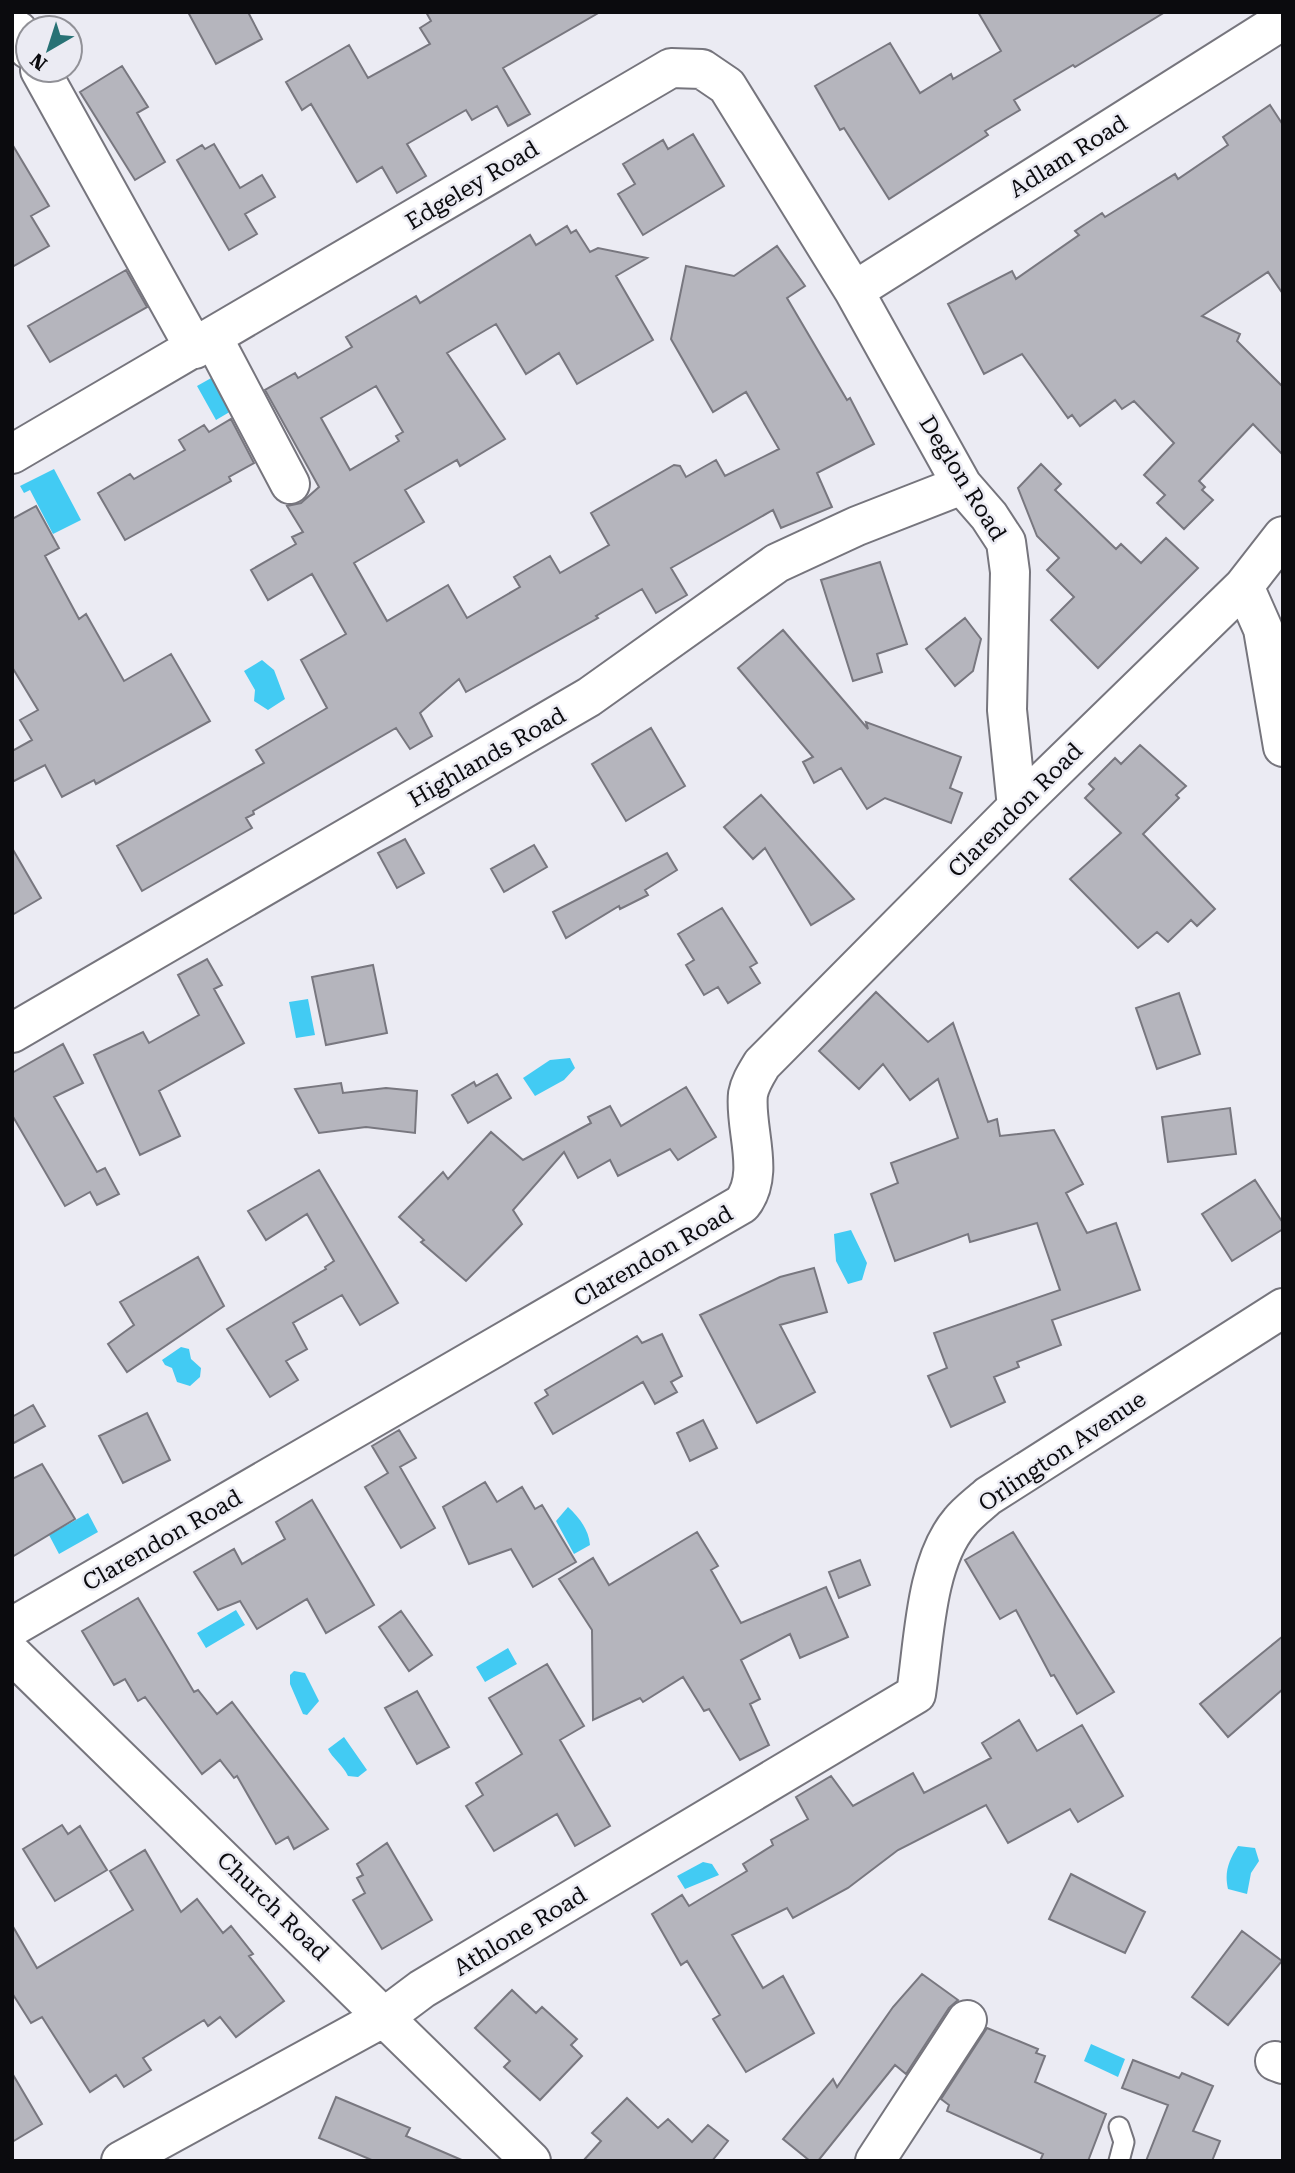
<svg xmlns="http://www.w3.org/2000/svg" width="1295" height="2173" viewBox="0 0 1295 2173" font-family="'Roboto Serif',serif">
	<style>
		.water { fill: #42cbf3 }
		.building { fill: #b5b5bd; stroke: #78777f; stroke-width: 2; fill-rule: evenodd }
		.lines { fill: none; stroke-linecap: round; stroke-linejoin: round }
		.lane-casing { stroke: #76757d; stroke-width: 23 }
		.street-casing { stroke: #76757d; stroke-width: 42 }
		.lane { stroke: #fff; stroke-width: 19 }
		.street { stroke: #fff; stroke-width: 38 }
		.labels { text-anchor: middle; stroke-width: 5; stroke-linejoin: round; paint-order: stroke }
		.street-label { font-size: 23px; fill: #0b0b0e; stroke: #ebebf3 }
	</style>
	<rect width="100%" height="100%" fill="#ebebf3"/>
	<path class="water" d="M213,377L233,410L216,420L197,386Z
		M54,469L81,520L53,534L30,490L24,493L20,486Z
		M262,660L274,670L285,699L268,710L254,701L255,690L244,671Z
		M308,999L315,1035L296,1038L289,1002Z
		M570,1058L575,1068L564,1080L535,1096L523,1078L550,1060Z
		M851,1230L867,1263L862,1280L848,1284L836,1261L834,1234Z
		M181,1347L189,1349L191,1359L201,1368L200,1377L190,1386L177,1382L172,1368L165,1365L162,1360Z
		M568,1507C579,1517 589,1530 590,1545L574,1554L556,1521Z
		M88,1513L98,1532L59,1554L49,1535Z
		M236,1610L245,1625L206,1648L197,1633Z
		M508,1648L517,1664L485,1682L476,1667Z
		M294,1671L305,1673L319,1701L307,1715L303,1714L290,1684V1675Z
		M344,1737L367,1770L358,1777L348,1776C343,1765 332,1758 328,1749Z
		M1238,1846L1255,1848L1259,1861L1251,1873L1247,1894L1228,1889C1224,1872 1229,1860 1238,1846Z
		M703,1862L712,1864L719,1875L685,1889L677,1876Z
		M1091,2044L1125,2059L1118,2077L1084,2061Z"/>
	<path class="building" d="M188,12H248L262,39L216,64Z
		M426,12H600L503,68L530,114L508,126L497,106L472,120L466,110L407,144L426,176L397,193L382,167L357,182L311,104L302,110L286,82L349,45L368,78L430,44L420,28L431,21Z
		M978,12H1165L1075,67L1073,65L1014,100L1020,110L985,131L988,135L889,199L844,128L840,130L815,86L890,43L920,93L951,74L953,79L1001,51Z
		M122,66L148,107L137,113L165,162L135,180L80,92Z
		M1270,105L1283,125V294L1268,272L1202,316L1240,334L1237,341L1283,387V455L1253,424L1199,481L1205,487L1202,490L1213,500L1184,529L1157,503L1165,495L1144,475L1174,443L1134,401L1122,409L1115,400L1080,426L1072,415L1068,418L1022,354L984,374L948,304L1012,271L1016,279L1079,235L1075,231L1102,213L1105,217L1175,174L1178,179L1228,145L1223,137Z
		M693,134L724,186L643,235L618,194L635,184L623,164L663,140L668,149Z
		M12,144L49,206L31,216L49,246L12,267Z
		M214,144L240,188L262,175L275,197L245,214L257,234L229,250L177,160L202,145L205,149Z
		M567,226L571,233L576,230L590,252L598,248L647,258L616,276L653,340L577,384L559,353L526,374L496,324L447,353L505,439L460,466L457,460L405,490L424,522L354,563L387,621L448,585L467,618L520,587L514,577L550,556L560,573L609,545L591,513L674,465L680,466L686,477L716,460L725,476L779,449L746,392L713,412L671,339L686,266L734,276L777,246L805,286L787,298L847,400L850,398L874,444L817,473L832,507L781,528L773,510L671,568L687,595L656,613L642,589L596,616L598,618L466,692L459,679L420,713L432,736L410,749L396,728L253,811L254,814L246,818L252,828L142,891L117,846L264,763L256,750L327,708L301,660L346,634L312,574L268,600L251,570L296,544L292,537L303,532L287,506L301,503L319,487L265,390L295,373L298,378L352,347L346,337L416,296L420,303L530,235L536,245ZM376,386L403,432L396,436L399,441L350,470L321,418Z
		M126,270L147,307L50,362L28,326Z
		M231,419L254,463L229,477L231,481L125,540L98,493L130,474L134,479L185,450L179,440L204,425L209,432Z
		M1041,464L1061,484L1055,490L1116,549L1121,544L1141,563L1166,538L1198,568L1098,668L1051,620L1074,597L1047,570L1059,558L1037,536L1018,488Z
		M36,506L59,548L45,556L79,619L86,614L124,681L171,654L210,721L96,784L94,780L62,797L45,765L12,782V751L32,740L20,720L38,710L12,667V519Z
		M880,562L907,644L877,654L882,672L853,681L821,580Z
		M965,618L981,639L973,671L955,686L926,649Z
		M783,630L868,729L866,722L961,757L950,788L962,793L951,823L885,798L867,809L841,768L814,783L803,762L813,757L738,668Z
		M651,728L685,786L626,821L592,764Z
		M1140,745L1186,786L1176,795L1179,798L1143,834L1215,909L1197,926L1191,920L1168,942L1157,932L1138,948L1070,879L1121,833L1085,798L1094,789L1089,784L1115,758L1121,764Z
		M761,795L854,899L811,925L765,848L753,859L724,827Z
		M405,839L424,873L397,888L378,853Z
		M534,845L547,867L504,892L491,869Z
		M12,848L41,898L12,915Z
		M667,853L677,870L645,890L648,895L620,909L619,906L566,938L553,912Z
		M722,908L757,963L750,967L760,983L728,1003L718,987L704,995L686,965L694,960L678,934Z
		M207,959L222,985L214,989L244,1043L159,1091L180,1136L140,1155L94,1055L143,1032L149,1043L199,1015L178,975Z
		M373,965L387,1033L326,1045L312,977Z
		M876,992L928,1042L953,1023L988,1122L997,1119L1000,1136L1054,1130L1083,1184L1066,1193L1087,1233L1116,1223L1140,1290L1052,1320L1061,1345L1017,1362L1019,1367L994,1377L1005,1402L951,1427L928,1376L947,1368L934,1333L1060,1290L1037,1223L970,1242L968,1234L895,1261L871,1194L898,1183L891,1163L958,1138L938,1079L910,1100L883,1064L859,1089L819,1051Z
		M1179,993L1200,1054L1157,1069L1136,1008Z
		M63,1044L83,1083L54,1097L97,1172L105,1168L119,1194L97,1205L90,1192L65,1206L12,1115V1073Z
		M497,1074L511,1098L468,1123L452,1095L474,1082L476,1086Z
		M341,1083L343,1093L386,1088L417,1091L415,1133L366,1127L319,1133L295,1089Z
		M686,1087L716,1137L678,1160L670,1149L618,1176L610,1160L578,1178L564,1152L513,1210L522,1224L466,1281L421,1242L424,1240L399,1217L443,1172L448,1179L491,1132L523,1160L591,1123L588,1117L610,1106L621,1126Z
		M1230,1108L1236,1154L1168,1162L1162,1117Z
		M319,1170L398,1303L360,1325L342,1295L293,1323L307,1349L286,1361L298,1380L270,1397L227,1329L326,1269L325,1267L334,1261L307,1214L266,1240L248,1211Z
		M1255,1180L1283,1223V1229L1232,1261L1202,1214Z
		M198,1257L224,1306L127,1372L108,1344L134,1325L120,1302Z
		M814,1268L827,1312L780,1325L815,1392L757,1423L700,1315L780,1277Z
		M662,1334L682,1376L671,1382L677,1392L655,1404L643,1382L553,1434L535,1403L548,1395L545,1390L637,1336L642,1343Z
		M33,1405L45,1426L12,1444V1417Z
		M147,1413L170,1460L123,1483L99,1436Z
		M703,1420L717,1448L690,1461L677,1433Z
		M399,1430L416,1458L400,1467L435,1528L401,1548L365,1487L388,1473L372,1446Z
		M42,1464L75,1519L12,1557V1479Z
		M485,1482L497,1502L522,1487L535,1509L542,1505L576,1562L533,1587L511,1549L469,1564L443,1507Z
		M312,1500L374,1605L326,1633L307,1599L257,1629L240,1601L218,1610L194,1572L234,1549L242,1564L285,1539L276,1522Z
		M697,1532L718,1566L711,1570L741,1623L826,1587L848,1637L800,1658L790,1634L741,1660L760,1699L750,1704L769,1745L740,1760L709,1709L704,1711L683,1677L643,1702L640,1698L593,1720L592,1630L559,1579L593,1558L609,1585Z
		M1013,1532L1114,1692L1077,1714L1054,1675L1051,1676L1016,1610L1000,1619L965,1560Z
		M860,1560L870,1585L839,1598L829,1572Z
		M138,1598L194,1692L198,1690L217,1714L232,1702L328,1829L294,1849L288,1837L276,1844L237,1776L234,1778L220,1760L202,1774L145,1697L138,1701L125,1679L114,1685L82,1631Z
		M401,1611L432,1655L409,1671L379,1627Z
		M1283,1636V1689L1228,1737L1200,1704Z
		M547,1664L584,1726L560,1740L610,1826L575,1846L557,1814L494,1851L466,1806L483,1795L476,1783L522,1754L489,1698Z
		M417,1691L449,1747L417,1764L385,1708Z
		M1019,1720L1037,1751L1082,1725L1123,1796L1078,1822L1070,1809L1008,1843L986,1805L898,1850L848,1888L793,1918L787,1908L732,1935L763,1988L783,1976L814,2033L746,2072L713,2019L720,2015L687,1961L681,1965L652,1914L682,1895L689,1906L747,1871L743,1864L773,1845L771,1840L808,1819L796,1797L831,1776L853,1806L913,1773L924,1793L991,1758L982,1743Z
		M62,1825L68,1834L80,1826L107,1870L55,1901L23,1849Z
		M387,1843L432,1920L382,1949L353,1900L365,1893L357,1878L363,1875L357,1864Z
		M145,1850L181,1912L197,1899L223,1933L231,1926L253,1954L249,1956L284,2001L236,2037L220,2017L208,2026L204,2020L143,2058L151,2070L124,2087L116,2075L90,2092L42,2017L31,2023L12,1993V1925L37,1968L133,1910L110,1871Z
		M1071,1874L1145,1912L1125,1953L1049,1919Z
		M1242,1931L1282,1961L1228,2025L1192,1997Z
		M922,1974L958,2000L949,2008L906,2074L895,2065L818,2161H810L783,2139L833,2079L837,2087L893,2007Z
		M512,1990L536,2013L542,2007L577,2039L571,2045L582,2056L540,2100L504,2067L510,2061L475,2028Z
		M987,2028L1038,2049L1036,2053L1045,2056L1035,2082L1106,2114L1088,2161H1040L1043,2154L947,2111L949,2105L941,2099Z
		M1133,2060L1179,2078L1182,2073L1213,2086L1193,2131L1220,2141L1212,2161H1146L1168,2105L1122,2088Z
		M12,2073L42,2124L12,2142Z
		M336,2097L410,2128L406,2136L464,2161H374L319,2138Z
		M627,2098L658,2128L668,2119L692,2142L708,2125L728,2141L712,2161H583L601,2141L592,2133Z"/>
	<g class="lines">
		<defs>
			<path id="lane" d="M1119,2161L1124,2142L1119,2127"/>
			<path id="street" d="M18,31L28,49
				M40,70L195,349
				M854,291L1283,20
				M213,338L290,484
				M12,454L671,68L702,69L727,86L854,291L962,485L989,516L1006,542L1010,572L1007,710L1017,807
				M1244,586L1263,629L1283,747
				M12,1033L589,697L777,563L857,526L962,485
				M12,1627L742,1204C766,1174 744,1128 748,1094C750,1083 756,1074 762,1064L1017,807L1244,586L1283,536
				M12,1654L531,2161
				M1275,2061L1283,2064
				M121,2161L386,2016L422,1989L916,1694C924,1642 925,1563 960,1522C967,1513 978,1505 988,1496L1283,1308
				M875,2161L967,2020"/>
		</defs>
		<use href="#lane" class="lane-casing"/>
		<use href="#street" class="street-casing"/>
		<use href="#lane" class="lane"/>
		<use href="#street" class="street"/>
	</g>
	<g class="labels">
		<g class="street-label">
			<text transform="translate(1068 156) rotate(-32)" y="8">Adlam Road</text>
			<text transform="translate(472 185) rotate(-31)" y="8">Edgeley Road</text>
			<text transform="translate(963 478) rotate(58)" y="8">Deglon Road</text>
			<text transform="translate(487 757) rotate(-30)" y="8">Highlands Road</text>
			<text transform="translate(1015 810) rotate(-45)" y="8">Clarendon Road</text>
			<text transform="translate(653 1256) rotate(-30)" y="8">Clarendon Road</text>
			<text transform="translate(1062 1451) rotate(-34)" y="8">Orlington Avenue</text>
			<text transform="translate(162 1540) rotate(-30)" y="8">Clarendon Road</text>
			<text transform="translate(273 1906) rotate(44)" y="8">Church Road</text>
			<text transform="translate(520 1931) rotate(-31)" y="8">Athlone Road</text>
		</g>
	</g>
	<rect width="1295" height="2173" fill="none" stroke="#0b0b0e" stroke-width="28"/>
	<g transform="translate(49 49) rotate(219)"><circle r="33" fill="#ebebf3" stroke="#919197" stroke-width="2"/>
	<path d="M0-5L12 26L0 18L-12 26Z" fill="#287275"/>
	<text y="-10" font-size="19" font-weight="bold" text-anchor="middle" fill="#0b0b0e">N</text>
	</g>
</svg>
